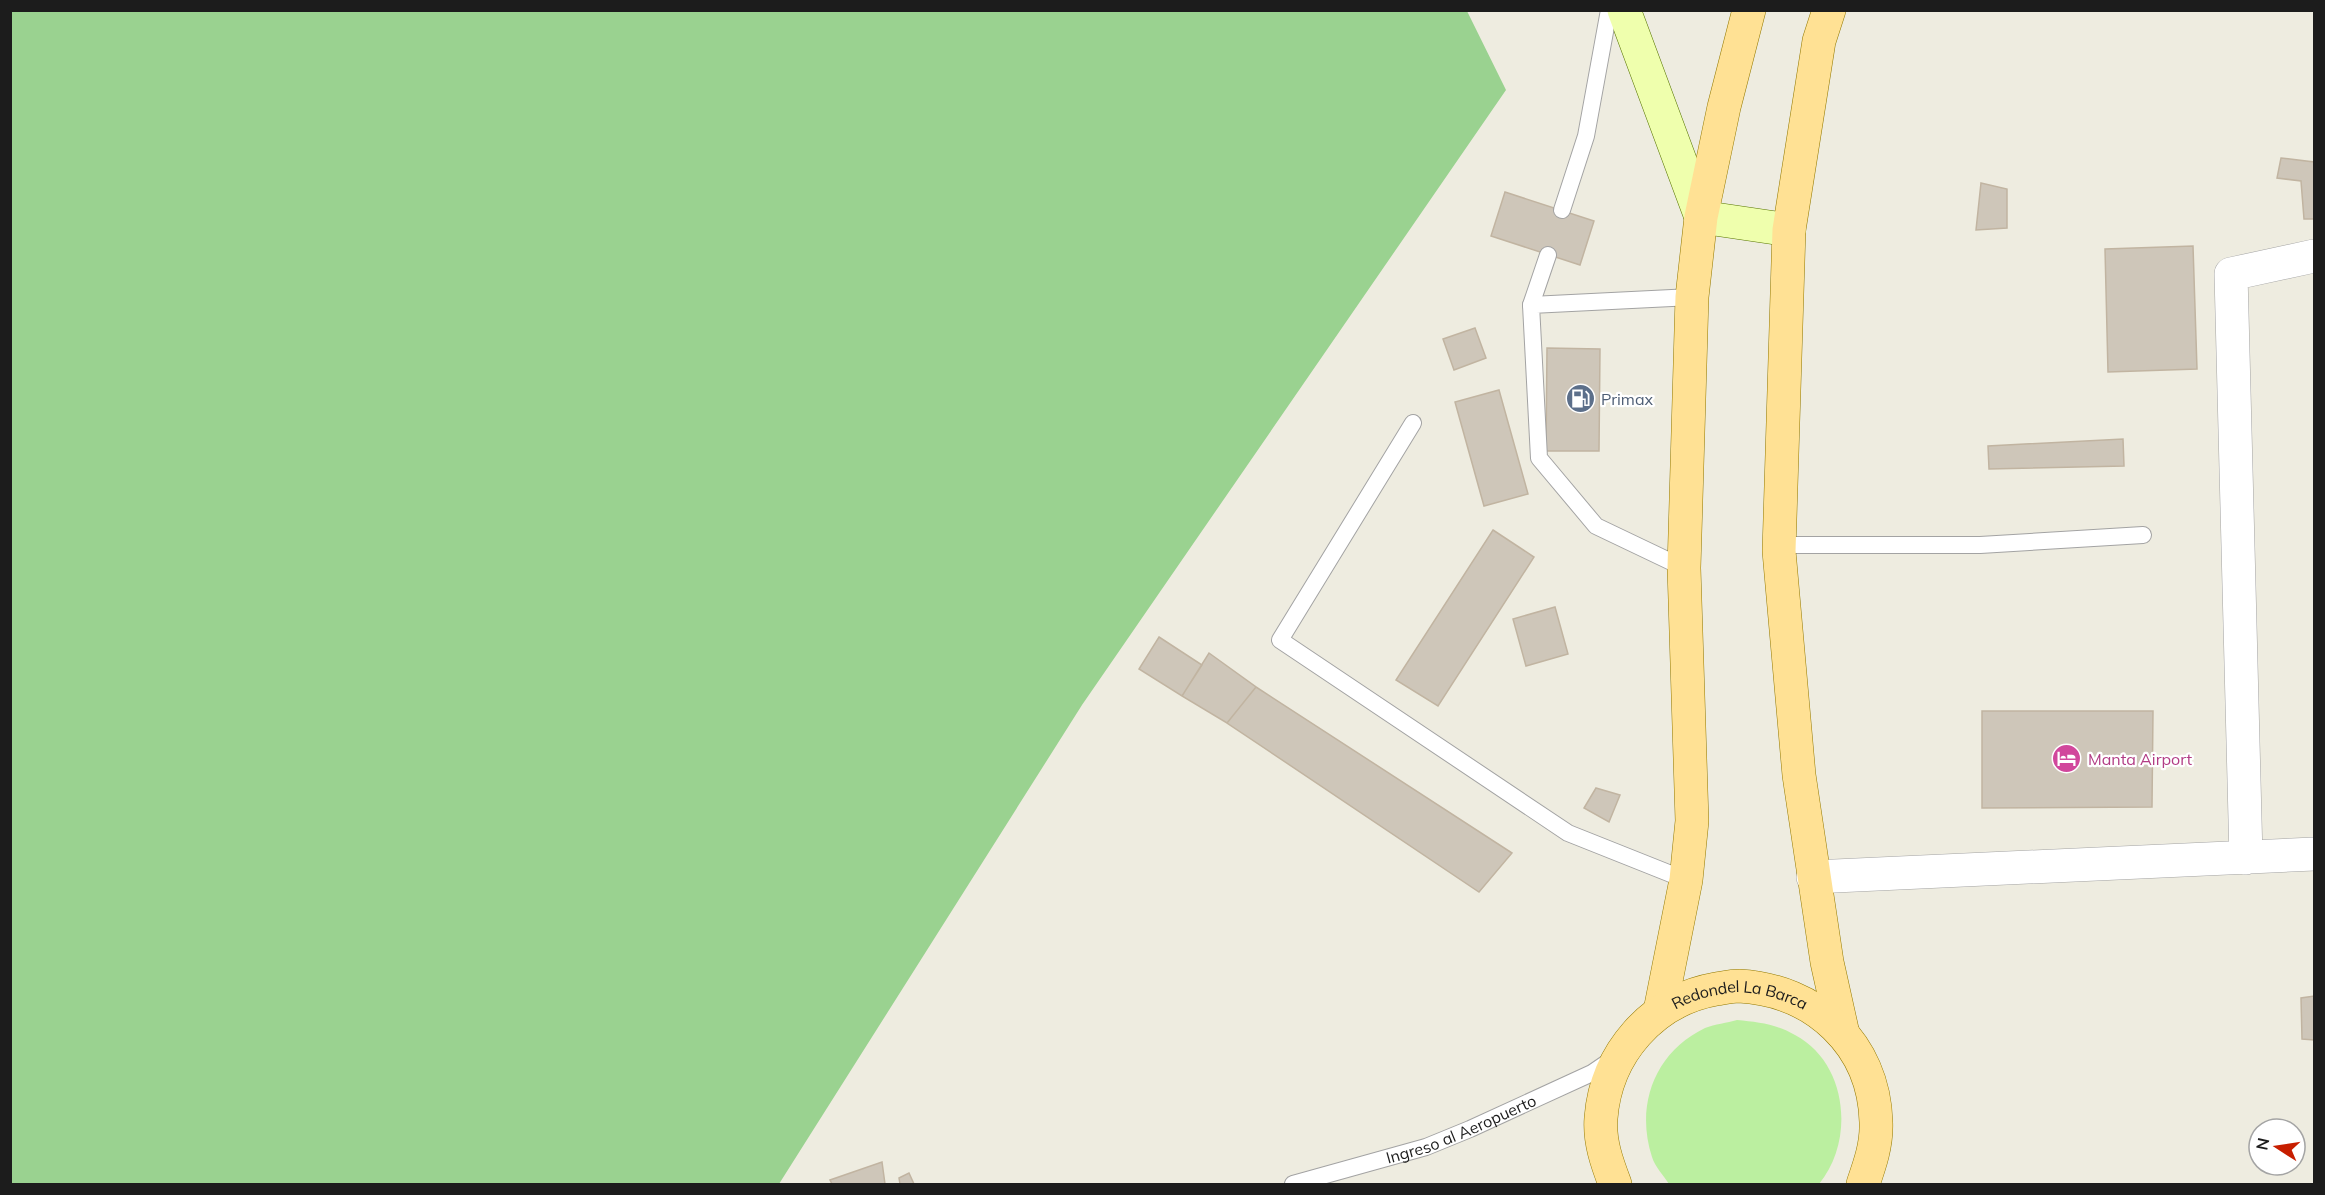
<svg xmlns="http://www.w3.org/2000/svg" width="2325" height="1195" viewBox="0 0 2325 1195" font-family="Mulish,sans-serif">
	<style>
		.grass { fill: #bbefa0 }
		.forest { fill: #9ad290 }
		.building { fill: #cec6b9; stroke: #c1b4a1; stroke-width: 1.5 }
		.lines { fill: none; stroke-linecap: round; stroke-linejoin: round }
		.lane-casing { stroke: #a3a3a3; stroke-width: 18 }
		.street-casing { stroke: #a3a3a3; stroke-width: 34 }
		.secondary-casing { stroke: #577500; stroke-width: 34 }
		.primary-casing { stroke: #937900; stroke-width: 34 }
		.lane { stroke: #fff; stroke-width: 16 }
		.street { stroke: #fff; stroke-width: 33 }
		.secondary { stroke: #efffad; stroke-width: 33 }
		.primary { stroke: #ffe194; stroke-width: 33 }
		.labels { text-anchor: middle; stroke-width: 4.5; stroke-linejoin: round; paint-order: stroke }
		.service-label { font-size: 16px; fill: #4e5e75; stroke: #fff; text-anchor: start }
		.hotel-label { font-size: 16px; fill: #b23c85; stroke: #fff; text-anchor: start }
		.street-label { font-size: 16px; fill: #1c1c1c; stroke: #fff }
	</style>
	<rect width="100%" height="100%" fill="#eeece0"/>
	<path class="grass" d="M1737,1020C1758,1022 1776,1024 1795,1035C1848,1063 1855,1141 1819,1184H1669C1664,1176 1655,1167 1652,1157C1635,1105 1655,1052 1705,1028C1715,1024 1727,1023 1737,1020Z"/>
	<path class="forest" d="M10,11H1467L1506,90L1082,705L779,1184H11Z"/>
	<path class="building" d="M2281,158L2314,162V219H2304L2301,181L2277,178Z
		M1981,183L2007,189V228L1976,230Z
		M1505,192L1594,221L1580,265L1491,236Z
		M2193,246L2197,369L2108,372L2105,249Z
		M1475,328L1486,358L1454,370L1443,339Z
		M1547,348L1600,349L1599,451H1546Z
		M1499,390L1528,494L1484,506L1455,402Z
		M2123,439L2124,466L1989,469L1988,446Z
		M1493,530L1534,557L1438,706L1396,680Z
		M1555,607L1568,654L1526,666L1513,619Z
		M1159,637L1202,665L1182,696L1139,669Z
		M1209,653L1256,687L1227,723L1182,696Z
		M1256,687L1512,853L1479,892L1227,723Z
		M1982,711H2153L2152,807L1982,808Z
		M1596,788L1620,795L1609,822L1584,808Z
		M2314,996V1040L2302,1039L2301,998Z
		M882,1162L885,1184H832L830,1180Z
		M909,1173L914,1184H900L899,1178Z"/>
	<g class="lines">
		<defs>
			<g id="lane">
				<path d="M1562,210L1586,136L1609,10"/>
				<path d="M1531,305L1548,255"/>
				<path d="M1413,423L1280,640L1568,833L1686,880"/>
				<path d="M1779,545H1980L2143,535"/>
				<path d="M1684,568L1596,526L1539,458L1531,305L1692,297"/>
				<path id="s1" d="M1293,1184L1426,1147L1470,1129L1592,1073L1614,1058"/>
			</g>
			<path id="street" d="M2246,858L2231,274L2314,256
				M1813,877L2314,854"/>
			<path id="secondary" d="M1624,10L1701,217L1789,230"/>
			<g id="primary">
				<path d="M1829,10L1819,41L1789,230L1779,551L1799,775L1827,962L1843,1034"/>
				<path d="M1660,1011L1686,880L1692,821L1684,568L1692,297L1701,217L1724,107L1749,10"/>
				<path id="s2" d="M1615,1184C1607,1163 1599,1141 1601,1118C1606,1053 1653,1000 1716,989C1723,988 1731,986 1739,986C1815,990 1874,1044 1876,1122C1877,1144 1870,1164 1863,1184"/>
			</g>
		</defs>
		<use href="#lane" class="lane-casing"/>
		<use href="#street" class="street-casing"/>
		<use href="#secondary" class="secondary-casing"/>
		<use href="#primary" class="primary-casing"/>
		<use href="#lane" class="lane"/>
		<use href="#street" class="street"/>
		<use href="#secondary" class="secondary"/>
		<use href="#primary" class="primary"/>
	</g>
	<defs>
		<symbol id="fuel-disc" viewBox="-11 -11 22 22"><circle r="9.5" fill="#5c6f8a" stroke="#fff"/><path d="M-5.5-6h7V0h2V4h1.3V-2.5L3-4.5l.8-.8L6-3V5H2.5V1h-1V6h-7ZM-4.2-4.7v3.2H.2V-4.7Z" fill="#fff"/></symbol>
		<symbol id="hotel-disc" viewBox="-11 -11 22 22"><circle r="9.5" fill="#d1479c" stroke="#fff"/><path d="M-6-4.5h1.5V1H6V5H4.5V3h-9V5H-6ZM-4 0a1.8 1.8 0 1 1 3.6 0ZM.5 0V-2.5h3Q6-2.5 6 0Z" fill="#fff"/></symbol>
	</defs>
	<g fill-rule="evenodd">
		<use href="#fuel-disc" x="1564" y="382" width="33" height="33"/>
		<use href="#hotel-disc" x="2050" y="742" width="33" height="33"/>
	</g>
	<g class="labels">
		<g class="service-label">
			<text x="1601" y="405">Primax</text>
		</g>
		<g class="hotel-label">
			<text x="2088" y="765">Manta Airport</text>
		</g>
		<g class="street-label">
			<text dy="6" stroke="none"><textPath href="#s2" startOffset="278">Redondel La Barca</textPath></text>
			<text dy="6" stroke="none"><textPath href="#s1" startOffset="177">Ingreso al Aeropuerto</textPath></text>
		</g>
	</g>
	<rect width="2325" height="1195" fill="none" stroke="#1c1c1c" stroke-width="24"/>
	<g transform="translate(2277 1147) rotate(282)"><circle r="28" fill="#ffffff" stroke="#a4a4a4" stroke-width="1.5"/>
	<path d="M0-4.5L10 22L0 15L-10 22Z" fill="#c71e00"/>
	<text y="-9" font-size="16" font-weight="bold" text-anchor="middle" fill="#1c1c1c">N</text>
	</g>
</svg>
